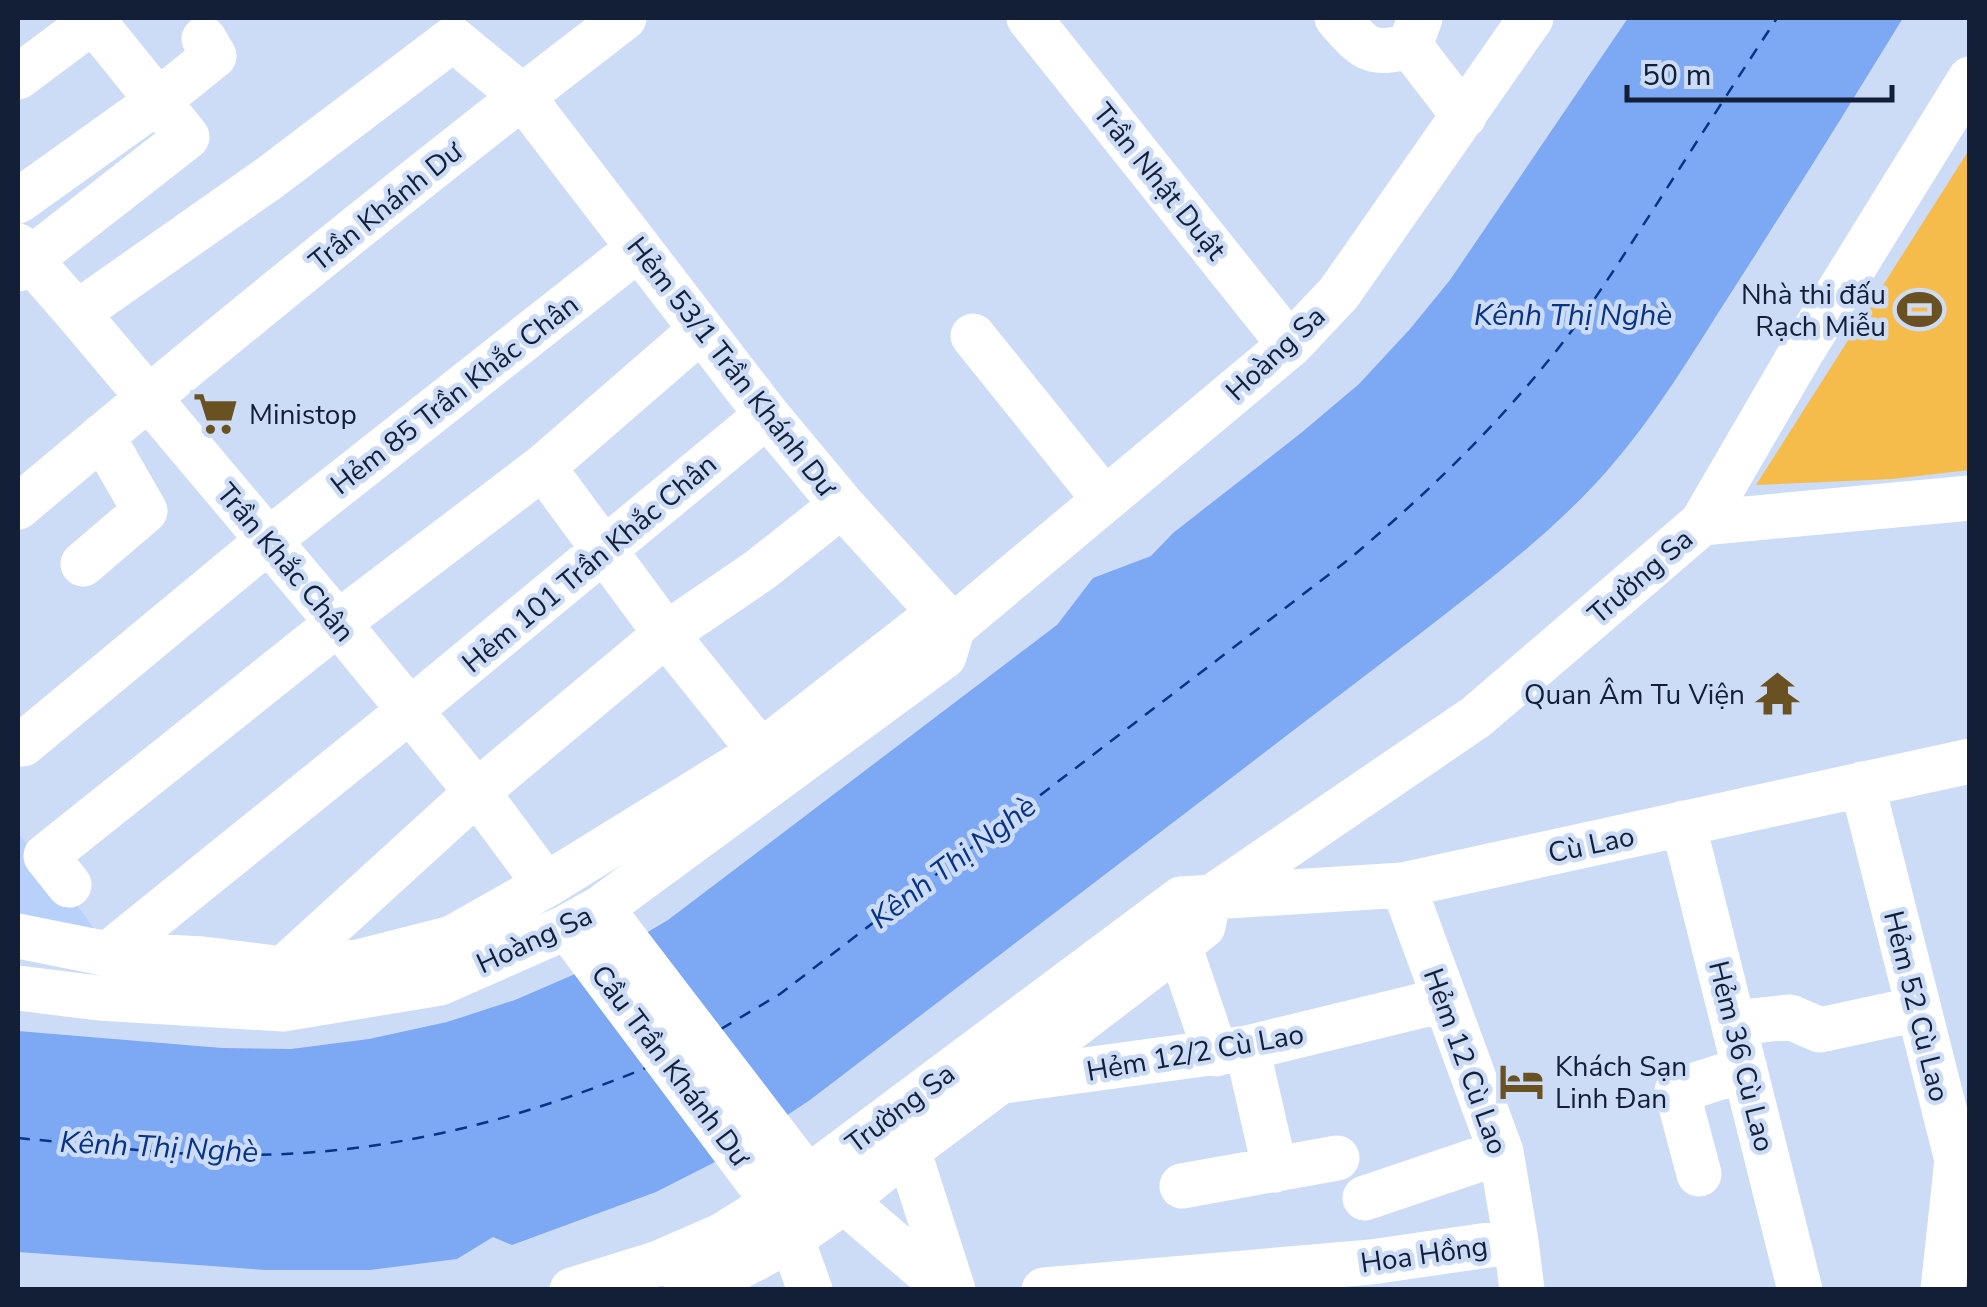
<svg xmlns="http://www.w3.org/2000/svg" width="1987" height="1307" viewBox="0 0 1987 1307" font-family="'Nunito Sans',sans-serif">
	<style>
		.built { fill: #b8d1fb }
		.pitch { fill: #f5bc4b }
		.water { fill: #7da8f3 }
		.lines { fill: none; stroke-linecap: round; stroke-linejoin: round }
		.ferry { stroke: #073485; stroke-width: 2.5; stroke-dasharray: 12 10; stroke-linecap: butt }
		.minor { stroke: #fff; stroke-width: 45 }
		.labels { text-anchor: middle; stroke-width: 9; stroke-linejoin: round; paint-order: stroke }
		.street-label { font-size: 28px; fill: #121f36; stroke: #cddcf6 }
		.poi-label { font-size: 28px; fill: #121f36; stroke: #cddcf6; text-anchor: end }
		.water-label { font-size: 30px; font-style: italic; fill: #073485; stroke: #cddcf6 }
	</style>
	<rect width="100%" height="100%" fill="#cddcf6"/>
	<path class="built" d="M18,833L83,913L95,930L18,919Z"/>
	<path class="pitch" d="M1969,150V470L1893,479L1756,485Z"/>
	<path class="water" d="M1628,18H1903C1846,111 1788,204 1729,296C1688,360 1649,426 1597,482C1543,540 1479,588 1417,636L810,1100L719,1160L656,1192L512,1245L493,1237L457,1259L370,1270H266L18,1252V1031L222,1048L291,1049L369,1039L447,1022L515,1000L582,971L668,920L1057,625L1093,578L1151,556L1173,533L1301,433L1359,384L1410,329L1450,280Z"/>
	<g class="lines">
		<path class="ferry" d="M721,1029L780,994L1348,560C1421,499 1488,435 1548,361C1587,314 1619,262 1653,210C1694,146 1735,82 1777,18
			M18,1138C93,1145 170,1156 247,1155C390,1154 516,1121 648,1067"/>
		<path class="minor" d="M1029,18L1290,345
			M1337,18C1364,48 1369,57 1410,46
			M1420,18L1410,46L1464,116
			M18,77L93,21
			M18,201L158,101L214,56L204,39
			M18,246L77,313L338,623L477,792L546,885
			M18,269L187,137L91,18
			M77,313L268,179L453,39L522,96L767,415L842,505L953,627
			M973,336L1105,500
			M543,467L666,634L761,752
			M18,507C216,340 418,176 624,18
			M1702,523L1970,498
			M83,564L145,511L102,436
			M23,744L269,540L639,248
			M1862,784L1957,1160L1943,1290
			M1683,823L1800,1290
			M69,885L46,856L338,623L543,467L701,330
			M1403,885L1501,1152L1516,1241
			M601,908L807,1177
			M567,927L774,1203
			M18,936L108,954L203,959L283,969L358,962L452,938L546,885L761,752L920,628L953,627
			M1179,945L1216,1054
			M108,954L409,711L767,415
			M283,969L477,792L539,740L666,634L760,570L842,505
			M18,988L99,998L283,1009L440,983L567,927L601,908L944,656L953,627L1290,345L1339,293L1531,18
			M1733,1023L1790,1017L1820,1030L1917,1009
			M1247,1048L1275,1170
			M1004,1081L1247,1048L1444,1000
			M908,1150L953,1290
			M1699,1174L1677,1091L1745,1069
			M1182,1186L1337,1158
			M1365,1198L1501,1152
			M844,1201L948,1290
			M791,1237L810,1290
			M572,1290L659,1263L721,1236L774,1203L1181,899L1403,885L1970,761
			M686,1290C742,1269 797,1237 845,1200C867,1183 888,1164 911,1148C1009,1075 1107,1002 1203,926L1209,899L1476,717L1702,523L1802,351L1970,79
			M1044,1290L1371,1262L1516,1241L1522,1290"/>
	</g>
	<defs>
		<symbol id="stadium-bare" viewBox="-9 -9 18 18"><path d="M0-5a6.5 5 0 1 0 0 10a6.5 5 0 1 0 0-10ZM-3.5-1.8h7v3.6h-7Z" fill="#6a5122" stroke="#cddcf6" stroke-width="2.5" paint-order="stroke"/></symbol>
		<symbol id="supermarket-bare" viewBox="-9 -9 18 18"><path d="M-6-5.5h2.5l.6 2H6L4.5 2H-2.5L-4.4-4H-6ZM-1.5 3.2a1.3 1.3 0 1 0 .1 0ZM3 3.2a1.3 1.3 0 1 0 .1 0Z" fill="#6a5122" stroke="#cddcf6" stroke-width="2.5" paint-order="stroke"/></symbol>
		<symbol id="temple-bare" viewBox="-9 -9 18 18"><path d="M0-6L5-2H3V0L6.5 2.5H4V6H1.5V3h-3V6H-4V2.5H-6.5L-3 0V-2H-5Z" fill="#6a5122" stroke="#cddcf6" stroke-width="2.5" paint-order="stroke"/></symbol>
		<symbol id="hotel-bare" viewBox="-9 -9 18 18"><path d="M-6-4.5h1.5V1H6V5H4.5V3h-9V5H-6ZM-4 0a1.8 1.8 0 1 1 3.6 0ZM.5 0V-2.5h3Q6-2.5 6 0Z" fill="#6a5122" stroke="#cddcf6" stroke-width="2.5" paint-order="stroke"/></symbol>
	</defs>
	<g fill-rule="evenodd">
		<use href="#stadium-bare" x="1888" y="278" width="63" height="63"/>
		<use href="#supermarket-bare" x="184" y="382" width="63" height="63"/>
		<use href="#temple-bare" x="1746" y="662" width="63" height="63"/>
		<use href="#hotel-bare" x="1490" y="1050" width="63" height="63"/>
	</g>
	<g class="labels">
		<g class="street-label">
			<text transform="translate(1160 181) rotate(51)" y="10">Trần Nhật Duật</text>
			<text transform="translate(385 206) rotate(-39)" y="10">Trần Khánh Dư</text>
			<text transform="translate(1275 353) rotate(-43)" y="10">Hoàng Sa</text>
			<text transform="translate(732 366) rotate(52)" y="10">Hẻm 53/1 Trần Khánh Dư</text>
			<text transform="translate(454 394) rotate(-38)" y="10">Hẻm 85 Trần Khắc Chân</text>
			<text transform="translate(286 562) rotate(50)" y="10">Trần Khắc Chân</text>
			<text transform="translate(589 563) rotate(-40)" y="10">Hẻm 101 Trần Khắc Chân</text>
			<text transform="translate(1640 576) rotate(-41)" y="10">Trường Sa</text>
			<text transform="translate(1591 844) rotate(-12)" y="10">Cù Lao</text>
			<text transform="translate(534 939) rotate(-25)" y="10">Hoàng Sa</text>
			<text transform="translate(1917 1006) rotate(76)" y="10">Hẻm 52 Cù Lao</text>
			<text transform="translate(1195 1052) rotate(-10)" y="10">Hẻm 12/2 Cù Lao</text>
			<text transform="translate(1742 1056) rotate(76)" y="10">Hẻm 36 Cù Lao</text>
			<text transform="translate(1466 1061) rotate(70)" y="10">Hẻm 12 Cù Lao</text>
			<text transform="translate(671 1065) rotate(53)" y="10">Cầu Trần Khánh Dư</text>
			<text transform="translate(900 1108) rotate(-37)" y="10">Trường Sa</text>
			<text transform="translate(1424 1254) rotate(-8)" y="10">Hoa Hồng</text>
		</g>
		<g class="poi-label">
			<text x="1886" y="304">Nhà thi đấu<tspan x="1886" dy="32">Rạch Miễu</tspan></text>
			<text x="249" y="424" text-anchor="start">Ministop</text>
			<text x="1745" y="704">Quan Âm Tu Viện</text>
			<text x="1555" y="1076" text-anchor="start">Khách Sạn<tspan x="1555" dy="32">Linh Đan</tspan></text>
		</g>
		<g class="water-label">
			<text x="1573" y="325">Kênh Thị Nghè</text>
			<text transform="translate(953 862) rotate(-37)" y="10">Kênh Thị Nghè</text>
			<text transform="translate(159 1147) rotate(3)" y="10">Kênh Thị Nghè</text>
		</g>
	</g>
	<rect width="1987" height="1307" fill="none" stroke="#121f36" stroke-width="40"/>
	<path d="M1627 85v15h265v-15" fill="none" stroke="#121f36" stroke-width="5"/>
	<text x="1642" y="85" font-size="30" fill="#121f36" stroke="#cddcf6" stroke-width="8" paint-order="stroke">50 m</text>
</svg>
